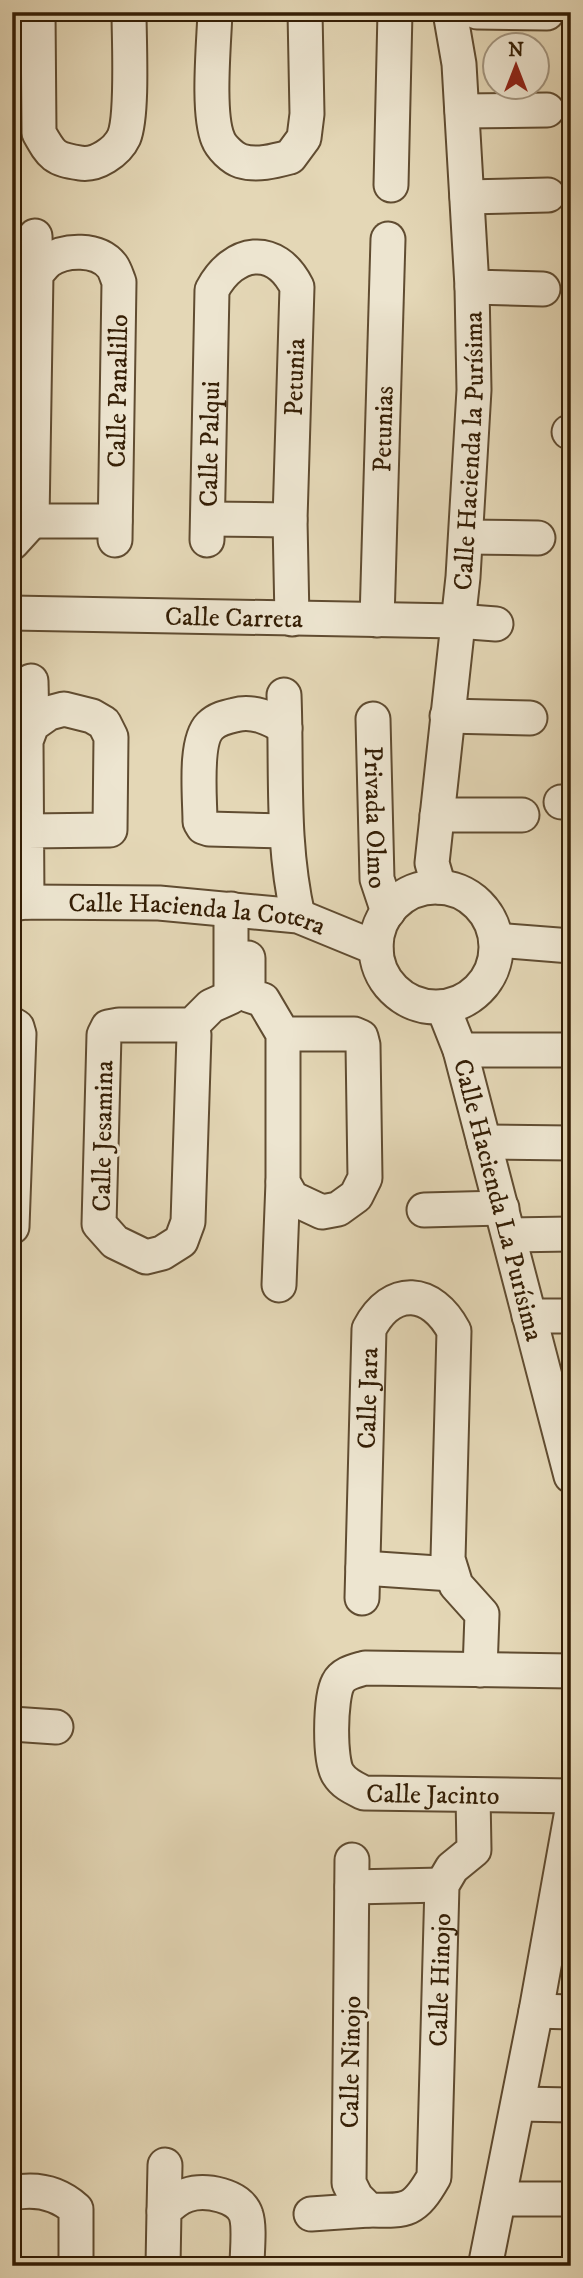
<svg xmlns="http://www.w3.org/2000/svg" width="583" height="2278" viewBox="0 0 583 2278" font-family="'IM FELL DW Pica',serif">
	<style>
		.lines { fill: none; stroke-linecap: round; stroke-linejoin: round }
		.minor-casing { stroke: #604c31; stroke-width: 37 }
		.minor { stroke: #ede5d0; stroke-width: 33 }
		.labels { text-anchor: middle; stroke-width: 7; stroke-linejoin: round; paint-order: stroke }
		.street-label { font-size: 26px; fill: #341e05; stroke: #ede5d0 }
	</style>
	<rect width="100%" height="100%" fill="#e4d7b6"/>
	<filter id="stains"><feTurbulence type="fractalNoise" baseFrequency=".00286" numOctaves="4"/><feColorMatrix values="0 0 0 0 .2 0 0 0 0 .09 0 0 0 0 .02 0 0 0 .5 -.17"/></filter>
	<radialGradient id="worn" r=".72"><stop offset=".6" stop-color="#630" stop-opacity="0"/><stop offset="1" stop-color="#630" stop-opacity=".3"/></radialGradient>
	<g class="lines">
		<defs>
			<g id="minor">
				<path d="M38,12L39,133C52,156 54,159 80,163C96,166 117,152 124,137C133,115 129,40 129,12"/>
				<path d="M215,12C214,42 207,113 218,139C221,147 232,158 241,161C257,166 275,161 290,157L304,138L307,114L305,12"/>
				<path d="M477,12L547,13"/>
				<path d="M462,111L547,110"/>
				<path d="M391,185L395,12"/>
				<path d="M467,197L548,195"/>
				<path d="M35,236L36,274"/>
				<path d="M472,287L543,289"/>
				<path d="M569,432H571"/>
				<path d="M208,519L290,520"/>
				<path d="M32,521H115"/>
				<path d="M466,537L538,538"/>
				<path id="s1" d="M207,540L212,290C233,250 275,243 297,287L290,520L292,619"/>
				<path d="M12,543L32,521L36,274C40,270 43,265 48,261C65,249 98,248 112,266C115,270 117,277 119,282L115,540"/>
				<path id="s2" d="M12,613L457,621L496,624"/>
				<path id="s3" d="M377,620L388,239"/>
				<path d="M31,681L32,725"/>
				<path d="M284,695C287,771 281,841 298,916"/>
				<path d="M447,716L530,718"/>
				<path id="s4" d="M373,719L377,879L388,912"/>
				<path d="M561,802H571"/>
				<path d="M437,815H522"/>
				<path d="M285,831L209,829L203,827L200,822C200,798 194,742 210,726C217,719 226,717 235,715C252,710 271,718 285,728"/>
				<path id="s5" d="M439,887L432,863L463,577L474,390L472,287L459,64L450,12"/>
				<circle cx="436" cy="947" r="60"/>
				<path d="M27,902L26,741L32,725L49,713L64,709L92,716L104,723L111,737L110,830L28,831"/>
				<path id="s6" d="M12,904L27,902L159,903L298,916L376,948"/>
				<path d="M496,940L571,946"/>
				<path d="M248,958V995L263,1000L283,1034V1182L292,1198L322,1212L338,1209L356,1196L365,1178L363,1045L361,1037L354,1034H283"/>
				<path id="s7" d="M443,1007L460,1050L571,1476"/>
				<path d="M12,1024L17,1027L19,1034L12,1227"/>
				<path d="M192,1025H119L108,1027L104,1035L99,1224L115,1242L146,1257L162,1253L181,1241L188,1222L194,1035L192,1025L211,1006L231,997V909"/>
				<path d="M460,1050H568"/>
				<path d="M484,1142L571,1143"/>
				<path d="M424,1210L502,1208"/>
				<path d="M509,1235L571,1234"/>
				<path d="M279,1285L283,1182"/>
				<path d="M529,1316H571"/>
				<path d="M363,1568L452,1574"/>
				<path id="s8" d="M362,1598L369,1329C392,1285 432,1289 454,1331L448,1559L456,1585L482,1614L480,1670"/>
				<path id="s9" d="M571,1671L365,1668C355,1671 343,1673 338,1683C330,1698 329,1761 338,1774C344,1784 354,1788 364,1793L571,1796"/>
				<path d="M12,1724L56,1727"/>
				<path id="s10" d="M352,1860L349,2183L356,2197L369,2210C407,2211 414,2212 434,2177L442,1885L452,1868L474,1850L473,1795"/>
				<path d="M352,1887L442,1885"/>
				<path d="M536,2011L571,2012"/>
				<path d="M519,2104L571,2105"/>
				<path d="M12,2193C36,2188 58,2193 76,2209V2266"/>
				<path d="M499,2199H569"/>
				<path d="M164,2211L165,2165"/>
				<path d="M311,2214L369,2210"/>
				<path d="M486,2262L536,2011L571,1816"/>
				<path d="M163,2266L164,2211C171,2204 178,2198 187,2195C205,2189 240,2195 246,2215C250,2227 247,2252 247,2266"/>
			</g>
		</defs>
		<use href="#minor" class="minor-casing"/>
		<use href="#minor" class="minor"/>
	</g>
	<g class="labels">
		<g class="street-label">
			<text transform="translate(294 377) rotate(-88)" y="9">Petunia</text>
			<text transform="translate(117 391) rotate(-89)" y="9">Calle Panalillo</text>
			<text dy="9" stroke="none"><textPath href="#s3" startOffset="191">Petunias</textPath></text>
			<text dy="9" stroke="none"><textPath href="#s1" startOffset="96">Calle Palqui</textPath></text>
			<text dy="9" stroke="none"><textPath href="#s5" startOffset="439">Calle Hacienda la Purísima</textPath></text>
			<text dy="9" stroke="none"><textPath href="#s2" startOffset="222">Calle Carreta</textPath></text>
			<text dy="9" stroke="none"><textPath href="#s4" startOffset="98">Privada Olmo</textPath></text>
			<text dy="9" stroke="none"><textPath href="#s6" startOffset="186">Calle Hacienda la Cotera</textPath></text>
			<text transform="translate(102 1136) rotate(-89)" y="9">Calle Jesamina</text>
			<text dy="9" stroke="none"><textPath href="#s7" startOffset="201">Calle Hacienda La Purísima</textPath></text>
			<text dy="9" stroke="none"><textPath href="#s8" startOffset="200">Calle Jara</textPath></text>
			<text dy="9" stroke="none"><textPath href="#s9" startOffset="432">Calle Jacinto</textPath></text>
			<text dy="9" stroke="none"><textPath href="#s10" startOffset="634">Calle Hinojo</textPath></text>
			<text transform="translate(350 2062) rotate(-89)" y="9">Calle Ninojo</text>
		</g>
	</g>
	<rect width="583" height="2278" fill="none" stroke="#e4d7b6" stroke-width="42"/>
	<rect x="14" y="14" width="555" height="2250" fill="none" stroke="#341e05" stroke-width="3.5"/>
	<rect x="21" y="21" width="541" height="2236" fill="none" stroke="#341e05" stroke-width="2"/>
	<g transform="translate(516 66)"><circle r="33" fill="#ede5d0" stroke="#a3957f" stroke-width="2"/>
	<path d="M0-5L12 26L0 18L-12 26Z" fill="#8f2418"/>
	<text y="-10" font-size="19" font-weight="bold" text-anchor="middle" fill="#341e05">N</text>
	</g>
	<rect width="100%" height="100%" filter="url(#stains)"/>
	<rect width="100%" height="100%" fill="url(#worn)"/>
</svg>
